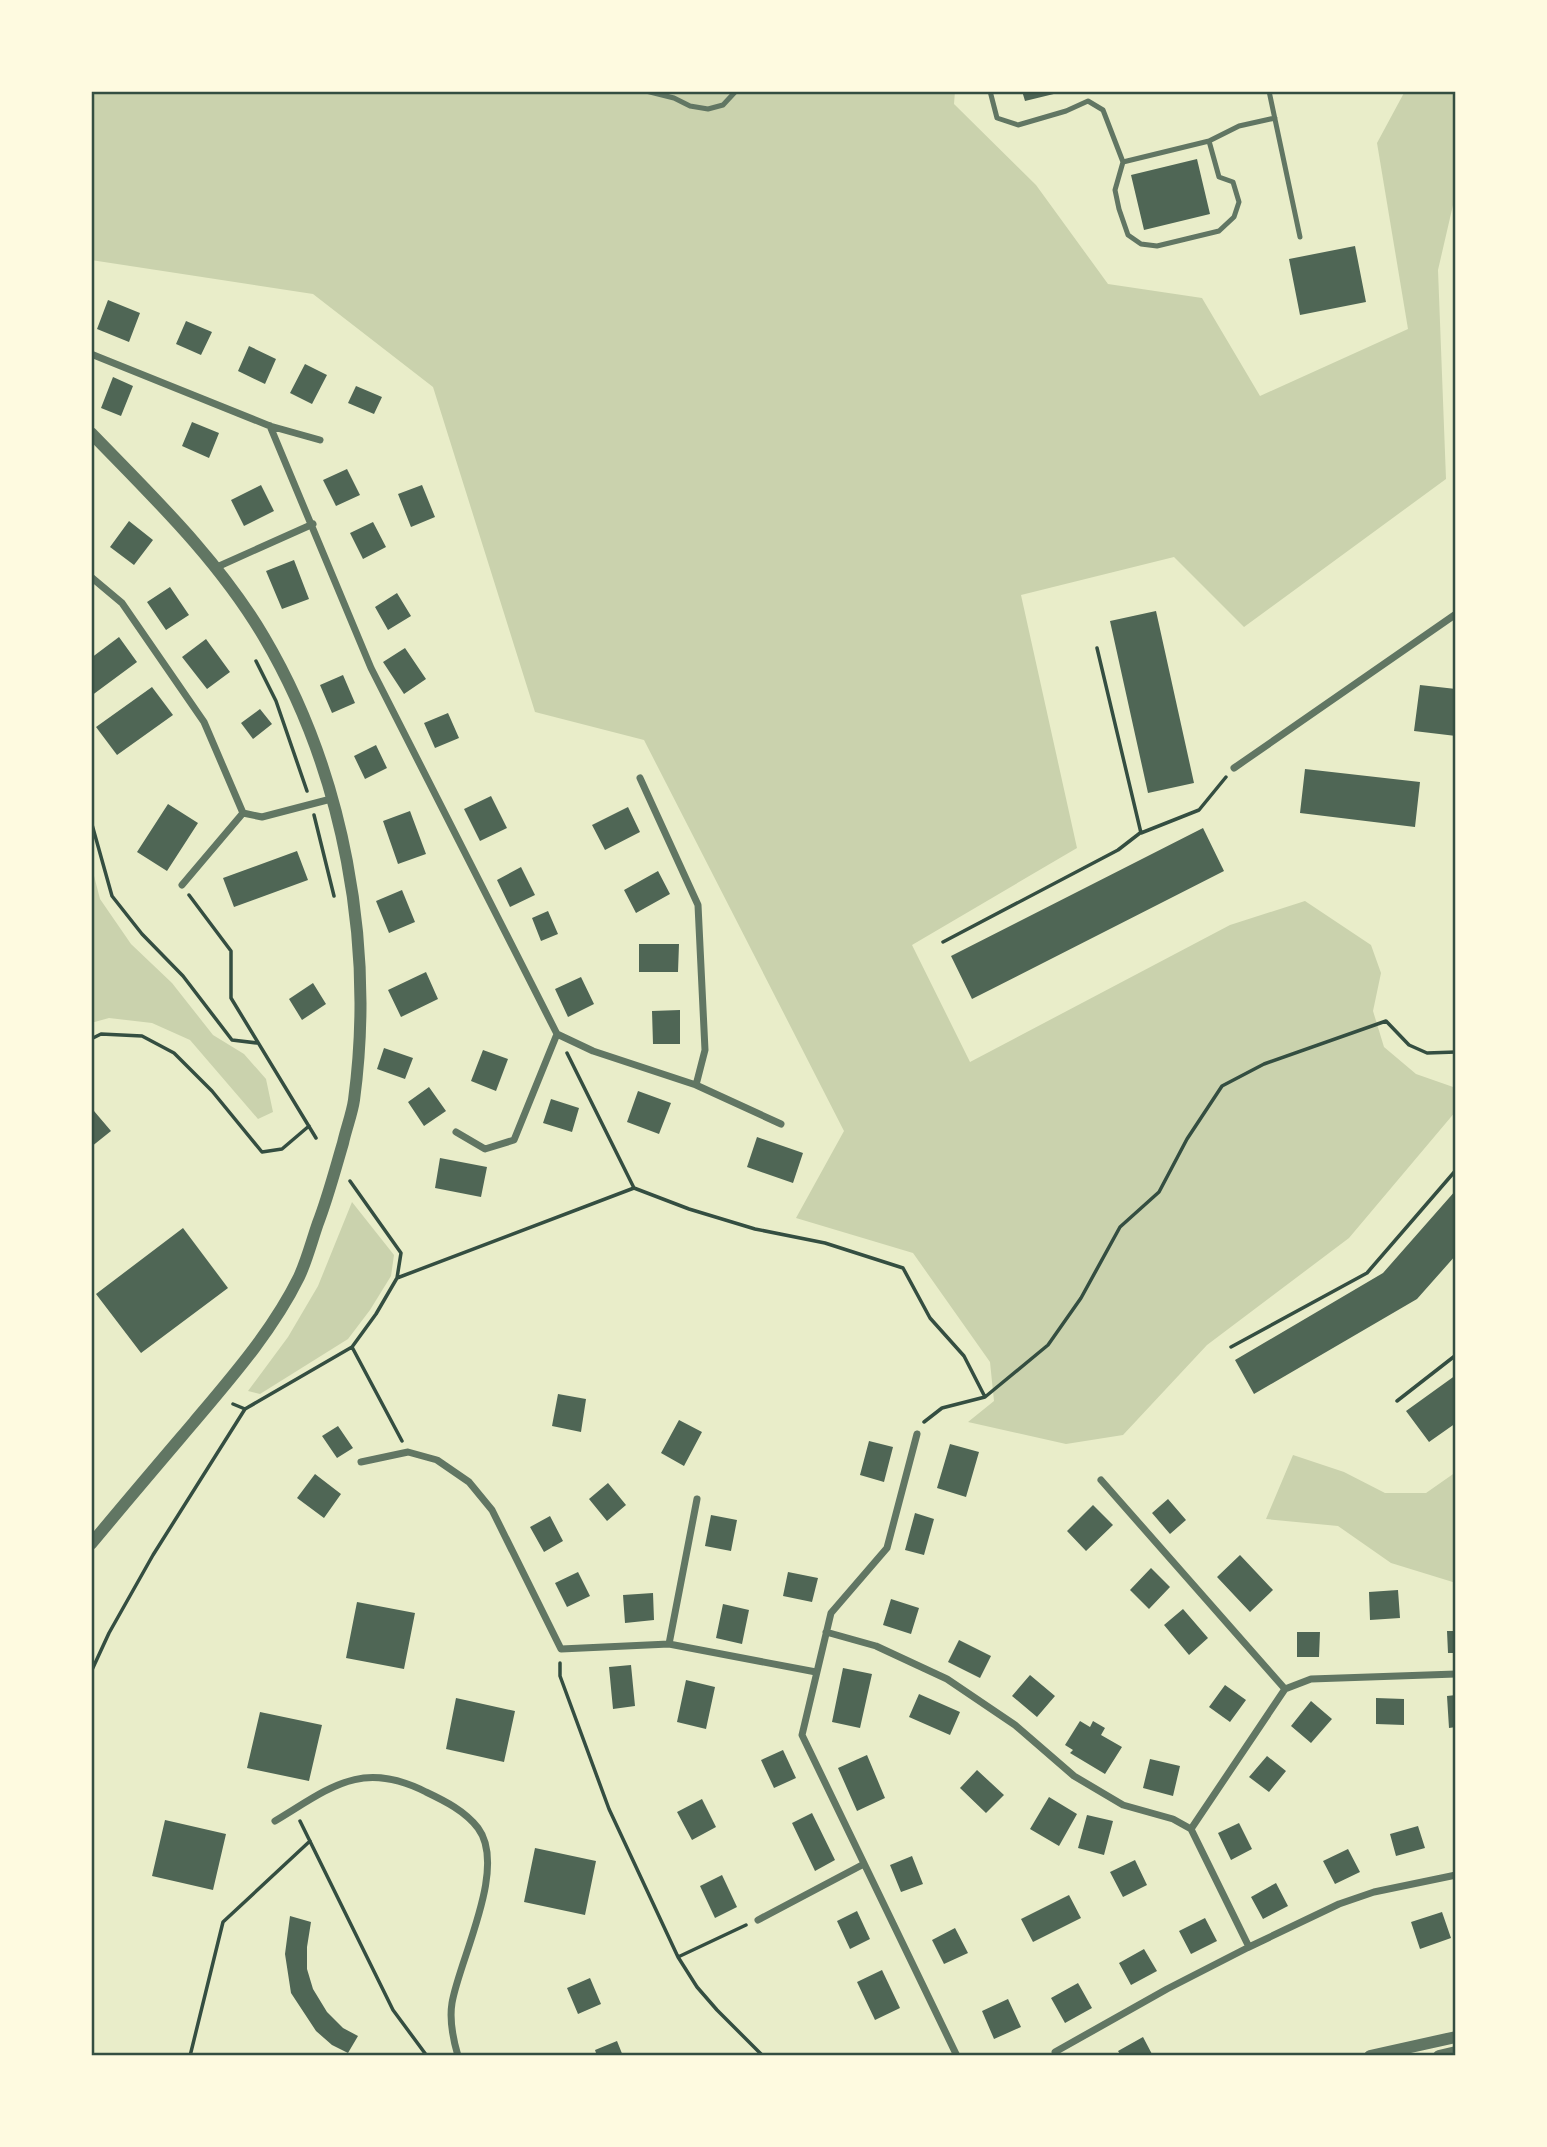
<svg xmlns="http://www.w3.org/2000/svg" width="1547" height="2147" viewBox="0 0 1547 2147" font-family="Arial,sans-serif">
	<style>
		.green { fill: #cad2ad }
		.building { fill: #4f6655 }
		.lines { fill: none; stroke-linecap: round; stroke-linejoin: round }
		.path { stroke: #344e41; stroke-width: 3.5 }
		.service { stroke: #617663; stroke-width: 5 }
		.minor { stroke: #617663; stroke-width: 7 }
		.tertiary { stroke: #617663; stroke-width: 12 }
		.neatline { fill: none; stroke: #344e41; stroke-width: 2.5 }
	</style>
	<rect width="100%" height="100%" fill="#e9edc9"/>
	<path class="green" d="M91,91H955L954,104L1036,185L1108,284L1202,298L1260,396L1408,329L1377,143L1405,91H1456V192L1438,270L1446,479L1244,627L1174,557L1021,595L1077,848L912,945L970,1062L1230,925L1305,901L1371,945L1381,973L1373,1011L1384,1047L1416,1074L1456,1088V1111L1349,1238L1207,1345L1123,1435L1066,1444L968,1422L994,1401L990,1362L913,1253L796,1218L844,1131L644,740L535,712L433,387L313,294L91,260Z
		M91,864L100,899L131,944L172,983L213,1035L244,1054L266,1079L273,1112L258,1119L190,1040L152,1023L109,1018L91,1023Z
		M352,1202L394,1255L391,1276L370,1310L348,1339L260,1394L248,1391L288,1337L318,1286Z
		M1293,1455L1344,1472L1385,1493H1426L1456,1472V1583L1391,1563L1338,1526L1266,1519Z"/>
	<path class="building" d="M1022,91H1062V92L1025,101Z
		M1197,159L1210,214L1144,230L1131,175Z
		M1355,246L1366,302L1300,315L1289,259Z
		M108,300L140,313L129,342L97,329Z
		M186,321L212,332L201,355L176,344Z
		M249,346L276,359L265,384L238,371Z
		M305,364L327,375L312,404L290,393Z
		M113,377L133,386L121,416L101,408Z
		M356,386L382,397L374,414L348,403Z
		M192,422L219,433L209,458L182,446Z
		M347,469L360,495L336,506L323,480Z
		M261,485L274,511L244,526L231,500Z
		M422,485L435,517L411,527L398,494Z
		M129,521L153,540L134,565L110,547Z
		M373,522L386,547L363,559L350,533Z
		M294,560L309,599L282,609L266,571Z
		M170,587L189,615L166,630L147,602Z
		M397,593L411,616L388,630L375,607Z
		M1156,611L1194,783L1148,793L1110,621Z
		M119,637L137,662L91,696V658Z
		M206,639L230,672L207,689L182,657Z
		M405,648L426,679L404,694L383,662Z
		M343,675L355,703L332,713L320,685Z
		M1420,685L1456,689V736L1414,731Z
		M152,687L173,715L117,755L96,727Z
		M260,709L272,724L253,739L241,723Z
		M448,713L459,738L435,748L424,723Z
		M376,745L387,768L365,779L354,756Z
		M1305,769L1420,782L1415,827L1300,813Z
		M491,796L507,828L480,841L464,809Z
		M168,804L198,823L167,871L137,852Z
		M628,807L640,832L605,850L592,825Z
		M410,811L426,854L398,864L383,821Z
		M1203,828L1224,871L972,999L951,956Z
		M297,851L308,880L234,907L223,878Z
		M521,867L535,895L510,907L497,880Z
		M658,871L670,894L636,913L624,890Z
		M402,890L415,922L389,933L376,901Z
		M548,911L558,934L541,941L532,918Z
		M639,944H679L678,972H639Z
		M426,972L438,999L401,1017L388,990Z
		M581,977L594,1004L568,1017L555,989Z
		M313,983L326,1004L302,1020L289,999Z
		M680,1010V1044H653L652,1011Z
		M384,1048L413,1058L405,1079L377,1069Z
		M483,1050L508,1059L496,1091L471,1081Z
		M429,1087L446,1111L424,1126L408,1102Z
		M638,1091L671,1103L659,1134L627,1122Z
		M551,1099L579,1108L572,1132L543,1123Z
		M94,1111L111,1131L91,1147V1113Z
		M757,1137L803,1153L793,1183L747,1167Z
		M440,1158L487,1167L481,1197L435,1188Z
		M1456,1190V1255L1417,1299L1254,1394L1235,1360L1383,1273Z
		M183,1228L228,1288L141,1353L96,1294Z
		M1456,1375V1423L1429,1442L1406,1411Z
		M558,1394L586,1399L581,1432L552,1426Z
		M679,1420L702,1432L684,1466L661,1453Z
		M338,1426L353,1448L337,1458L322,1436Z
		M869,1441L893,1447L884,1482L860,1475Z
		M950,1444L979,1452L966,1497L937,1488Z
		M315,1474L341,1494L324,1518L297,1498Z
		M608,1483L626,1505L607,1521L589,1499Z
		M1168,1499L1186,1520L1170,1534L1152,1513Z
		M1093,1505L1113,1525L1086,1551L1067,1531Z
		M915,1513L934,1519L924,1555L905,1550Z
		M711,1515L737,1520L731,1551L705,1546Z
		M550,1516L563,1541L544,1552L530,1527Z
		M1240,1555L1273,1590L1250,1612L1217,1577Z
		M1151,1568L1170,1587L1149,1609L1130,1590Z
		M578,1572L590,1596L567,1607L555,1583Z
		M788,1572L818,1578L812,1602L783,1596Z
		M1398,1590L1400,1618L1370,1620L1369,1592Z
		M653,1593L654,1620L625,1623L623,1595Z
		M891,1599L919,1608L911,1634L883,1625Z
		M357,1602L415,1613L404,1669L346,1658Z
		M723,1604L749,1610L742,1644L716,1638Z
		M1183,1609L1208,1638L1189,1655L1164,1625Z
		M1447,1631H1456V1653H1448Z
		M1297,1632H1320L1319,1657H1297Z
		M959,1640L991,1656L980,1678L948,1662Z
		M631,1665L635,1706L613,1709L609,1667Z
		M843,1668L872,1674L860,1728L832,1722Z
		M1030,1675L1055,1696L1037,1717L1012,1696Z
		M686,1680L715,1687L706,1729L677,1722Z
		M1225,1685L1246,1700L1230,1722L1209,1707Z
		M919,1694L960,1712L950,1735L909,1717Z
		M1456,1695V1727L1449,1728L1447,1696Z
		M456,1698L515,1711L504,1762L446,1749Z
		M1376,1698L1404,1699V1725L1376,1724Z
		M1311,1701L1332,1719L1311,1743L1291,1726Z
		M260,1712L322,1725L309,1781L247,1768Z
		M1080,1721L1090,1727L1093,1721L1105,1728L1101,1735L1122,1747L1105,1774L1070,1753L1073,1750L1065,1745Z
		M783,1750L796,1778L774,1788L761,1760Z
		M867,1755L885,1798L857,1811L838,1768Z
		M1267,1756L1286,1771L1269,1792L1249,1777Z
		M1150,1759L1180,1766L1173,1796L1143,1788Z
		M977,1770L1004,1795L986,1813L960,1788Z
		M1049,1797L1077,1814L1059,1846L1030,1829Z
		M702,1799L716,1827L692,1840L677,1812Z
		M812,1813L835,1860L815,1871L792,1823Z
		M1087,1815L1113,1821L1104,1855L1078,1848Z
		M165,1820L226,1834L213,1890L152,1876Z
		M1239,1823L1252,1849L1231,1860L1218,1833Z
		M1418,1826L1425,1848L1396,1856L1390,1834Z
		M535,1848L596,1861L585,1915L524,1902Z
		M1348,1849L1360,1872L1335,1884L1323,1861Z
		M912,1856L923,1884L901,1892L890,1865Z
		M1135,1860L1147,1885L1123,1897L1110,1872Z
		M722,1875L737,1907L715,1918L700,1886Z
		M1276,1883L1288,1906L1263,1919L1251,1897Z
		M1069,1895L1081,1918L1033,1942L1021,1919Z
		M857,1911L870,1939L850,1949L837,1921Z
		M1442,1912L1451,1938L1420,1949L1411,1922Z
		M290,1916L311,1922L307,1947V1969L313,1989L327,2012L343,2028L358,2036L348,2053L332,2045L316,2031L291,1993L285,1954Z
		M1205,1918L1217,1941L1191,1954L1179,1931Z
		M955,1928L968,1953L944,1964L932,1940Z
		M1144,1949L1157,1971L1131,1985L1119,1963Z
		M882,1970L900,2008L875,2020L857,1982Z
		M590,1978L601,2004L578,2014L567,1988Z
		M1078,1983L1092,2008L1065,2023L1051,1998Z
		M1008,1999L1021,2027L994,2039L982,2011Z
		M1143,2037L1153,2056H1121L1118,2051Z
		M617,2041L623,2056H597L595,2050Z"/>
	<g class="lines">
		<path class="path" d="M1097,648L1141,833L1199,810L1226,777
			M256,661L276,701L307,791
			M314,815L334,896
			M91,821L112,896L142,934L183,976L232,1040L257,1043
			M189,895L231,951V998L316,1138
			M943,942L1118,850L1140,833
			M91,1039L101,1034L142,1036L174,1053L212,1091L262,1152L282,1149L309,1126
			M634,1188L689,1209L755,1229L825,1243L903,1268L930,1318L964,1356L985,1397
			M397,1278L634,1188L567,1053
			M352,1347L402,1441
			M1231,1347L1367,1273L1456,1170
			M1397,1401L1456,1355
			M233,1404L245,1409
			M924,1422L942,1408L985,1397L1048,1345L1081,1298L1120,1227L1159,1192L1187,1139L1222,1086L1264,1064L1386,1021L1409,1045L1427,1053L1456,1052
			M560,1663V1676L609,1809L678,1957L697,1987L717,2010L763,2056
			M91,1672L109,1633L153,1555L245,1409L352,1347L376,1314L397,1278L401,1253L350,1181
			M300,1821L393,2010L427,2056
			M678,1957L746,1925
			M190,2056L223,1922L310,1841"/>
		<path class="service" d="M646,91L674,98L690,106L708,109L723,105L736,91
			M990,91L997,118L1018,125L1066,111L1088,101L1103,110L1123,162L1115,190L1119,209L1128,235L1141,244L1157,246L1219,231L1234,217L1239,202L1233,182L1219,177L1209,141L1123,162
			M1269,91L1300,237
			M1209,141L1239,126L1275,118"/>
		<path class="minor" d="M91,354L270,426L320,440
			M270,426L371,668L557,1034L593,1051L696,1085L781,1124
			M217,567L313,524
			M91,577L122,603L204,722L243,813
			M1234,768L1456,614
			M640,778L698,905L705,1050L696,1085
			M182,885L243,813L262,817L331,799
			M456,1132L485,1149L514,1140L557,1034
			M917,1434L887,1548L831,1613L802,1735L957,2056
			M361,1462L408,1452L437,1460L469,1482L492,1510L561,1649L669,1644L816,1672
			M1101,1480L1285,1689
			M826,1632L876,1646L947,1679L1015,1725L1074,1776L1123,1805L1173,1819L1191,1829L1249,1947
			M669,1644L697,1499
			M275,1821C330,1788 361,1759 426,1792C445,1801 465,1811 478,1828C508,1868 459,1960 452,2003C449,2021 453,2039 458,2056
			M1191,1829L1285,1689L1311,1679L1456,1674
			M758,1920L862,1865
			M1056,2056L1055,2052L1167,1989L1249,1947L1339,1904L1374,1892L1456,1875"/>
		<path class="tertiary" d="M91,433C153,497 218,559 264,637C344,773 375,944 354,1100C352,1114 346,1129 343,1143C335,1170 328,1197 318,1223C312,1240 307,1260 299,1277C273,1330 232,1377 194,1422C160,1462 125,1503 91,1544
			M1370,2056L1456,2037
			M1439,2056L1456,2052"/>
	</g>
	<rect width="1547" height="2147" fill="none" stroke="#fefae0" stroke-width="186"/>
	<rect x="93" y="93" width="1361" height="1961" class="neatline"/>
</svg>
